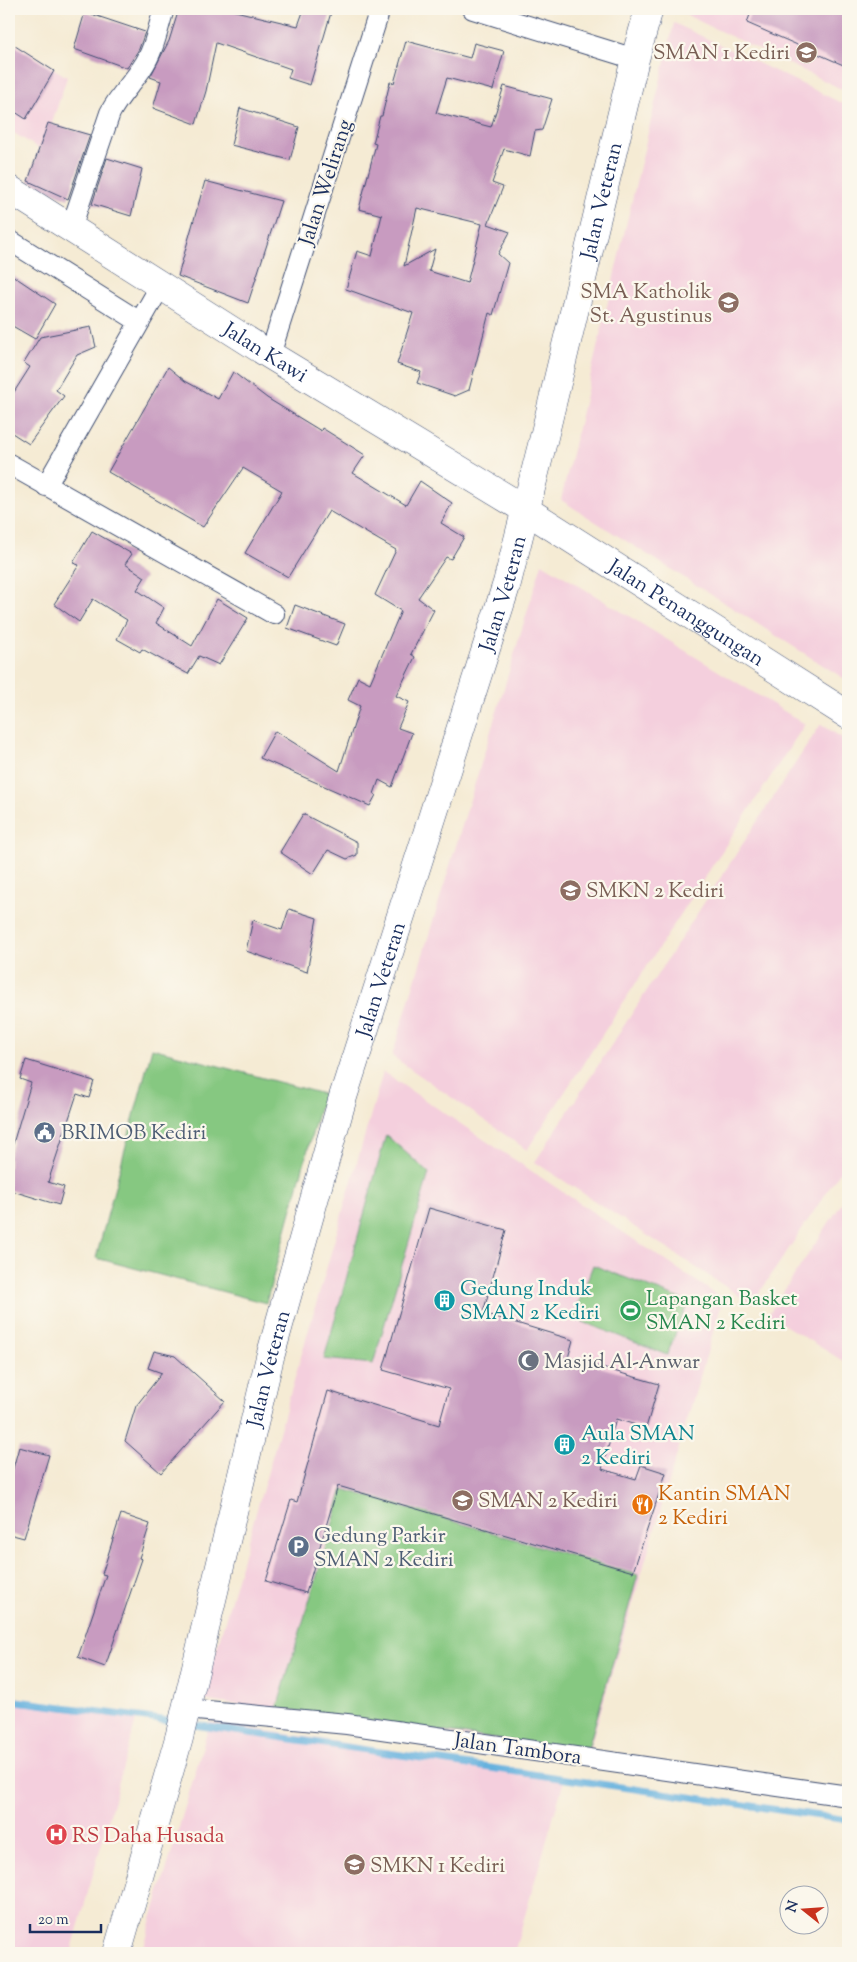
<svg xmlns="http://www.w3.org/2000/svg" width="857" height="1962" viewBox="0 0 857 1962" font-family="'Sorts Mill Goudy',serif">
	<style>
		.built { fill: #f4cfdd }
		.green { fill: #86c881; stroke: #507c70 }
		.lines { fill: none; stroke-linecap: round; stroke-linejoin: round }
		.stream { stroke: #65b1de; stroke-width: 7 }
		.building { fill: #c89bc0; fill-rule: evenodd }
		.minor-casing { stroke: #3c4b70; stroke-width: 22 }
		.secondary-casing { stroke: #3c4b70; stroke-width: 29 }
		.minor { stroke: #fff; stroke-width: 20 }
		.secondary { stroke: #fff; stroke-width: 28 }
		.labels { text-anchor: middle; stroke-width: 4.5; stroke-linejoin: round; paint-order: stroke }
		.education-label { font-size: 21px; fill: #785e54; stroke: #fbf7ec; text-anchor: start }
		.street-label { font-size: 21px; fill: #1b2f5e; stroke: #fbf7ec }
		.service-label { font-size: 21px; fill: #4e5e75; stroke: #fbf7ec; text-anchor: start }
		.culture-label { font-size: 21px; fill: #0d838f; stroke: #fbf7ec; text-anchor: start }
		.leisure-label { font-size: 21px; fill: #27864d; stroke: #fbf7ec; text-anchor: start }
		.worship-label { font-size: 21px; fill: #5b616d; stroke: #fbf7ec; text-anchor: start }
		.food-label { font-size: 21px; fill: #c56008; stroke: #fbf7ec; text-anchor: start }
		.health-label { font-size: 21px; fill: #be3a42; stroke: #fbf7ec; text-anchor: start }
	</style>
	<rect width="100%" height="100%" fill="#fbf7ec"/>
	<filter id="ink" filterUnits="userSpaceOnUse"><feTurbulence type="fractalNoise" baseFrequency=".02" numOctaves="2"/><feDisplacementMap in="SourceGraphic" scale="10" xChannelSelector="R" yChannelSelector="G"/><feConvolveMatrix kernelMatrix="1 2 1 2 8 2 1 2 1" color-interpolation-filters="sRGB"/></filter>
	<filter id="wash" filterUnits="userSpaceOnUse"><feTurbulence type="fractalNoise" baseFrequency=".0096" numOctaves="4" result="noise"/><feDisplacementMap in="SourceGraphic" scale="20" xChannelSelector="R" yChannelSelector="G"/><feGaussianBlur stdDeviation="1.12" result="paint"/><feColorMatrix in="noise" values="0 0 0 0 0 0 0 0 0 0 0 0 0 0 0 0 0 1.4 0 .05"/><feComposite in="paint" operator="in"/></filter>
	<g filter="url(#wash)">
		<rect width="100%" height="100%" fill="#f5ebd4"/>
		<path class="built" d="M680,9H848V92L680,12Z
			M674,23L848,106V681L561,500Z
			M9,40L67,77L43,151L9,130Z
			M542,563L805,724L527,1150L392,1056Z
			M821,724L848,742V1160L752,1304L535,1162Z
			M383,1072L723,1299L588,1754L202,1700Z
			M848,1194V1364L768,1315Z
			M9,1696L137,1717L71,1953H9Z
			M210,1722L565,1777L514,1953H142Z"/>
		<path class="green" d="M152,1048L323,1094L266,1303L96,1258Z
			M386,1135L429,1173L373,1364L324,1359Z
			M593,1265L688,1302L667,1355L573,1318Z
			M343,1489L638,1575L587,1752L277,1708Z"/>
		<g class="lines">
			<path class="stream" d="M9,1700L177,1722
				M188,1724L848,1820"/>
		</g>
		<g id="blocks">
			<path class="building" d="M179,9H227L298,26L304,9H332L310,85L288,78L291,69L216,43L206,91L196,124L153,108L161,81L150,77L169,41Z
				M752,9H827L848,16V67L747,23Z
				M85,12L145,32L139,49L127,68L74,49Z
				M406,41L470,58L474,43L504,51L493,90L447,78L436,113L491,127L504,86L552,99L542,130L535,131L530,156L504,149L492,183L503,187L488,224L510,232L498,254L508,263L493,315L489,313L469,390L455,396L417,383L421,372L397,364L413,313L346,289L357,251L372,256L382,215L359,209L376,144L373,143L380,116H382L390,82L394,83ZM417,208L482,224L467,283L429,271L435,249L404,266Z
				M9,42L54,71L26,119L9,108Z
				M240,108L299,127L290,160L231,145Z
				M48,123L90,135L68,199L28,181Z
				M107,158L142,169L131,216L92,204Z
				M205,181L281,201L248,303L178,276Z
				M9,273L55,304L35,339L9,324Z
				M91,327L96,347L77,355L56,390L64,396L29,444L9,431V400L30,367L24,363L40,337Z
				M168,367L185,381L218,399L233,372L267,398L321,431L322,428L365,455L353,473L406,505L420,481L452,503L441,523L464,537L451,559L446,557L418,598L434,610L411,654L415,657L396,696L409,702L398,728L412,733L392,787L379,780L374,794L376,795L370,806L260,758L275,731L339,771L360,706L348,700L358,677L370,683L401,611L375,595L396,550L329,511L288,577L245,553L282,491L243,468L203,527L108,472Z
				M92,531L132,554L125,564L145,577L137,590L164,608L156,623L192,646L217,599L248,618L219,665L199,656L188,674L142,649L140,652L117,639L127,620L93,599L79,622L54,604L79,565L73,563Z
				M295,605L345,624L336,646L287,628Z
				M303,814L357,842V855L347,859L328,850L313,874L280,852Z
				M289,909L317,918L307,972L246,951L253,920L282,930Z
				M26,1060L94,1081L89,1098L77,1094L48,1182L64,1187L59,1205L9,1190V1157L31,1083L20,1079Z
				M429,1208L506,1230L483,1313L573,1340L568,1358L659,1384L646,1428L616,1419L602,1469L636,1479L641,1465L666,1473L633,1572L338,1486L306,1593L266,1581L291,1500L297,1502L328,1391L439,1425L449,1389L383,1370Z
				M154,1351L175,1356L225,1401L161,1473L125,1441L136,1406L162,1373L148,1368Z
				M19,1447L49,1455L24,1538L9,1534V1483Z
				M121,1514L150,1524L139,1558L142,1559L105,1667L78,1657L106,1575L102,1574Z"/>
		</g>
	</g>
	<g filter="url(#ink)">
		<use href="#blocks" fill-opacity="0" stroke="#3c4b70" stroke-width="1"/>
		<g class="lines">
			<defs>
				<path id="minor" d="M473,9L635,59
					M71,228L110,113C120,94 131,85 142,68C154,51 158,28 164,9
					M9,240L140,322
					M270,355L380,9
					M9,464L274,614
					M46,486L161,285
					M186,1709L347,1724L848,1796"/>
				<g id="secondary">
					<path id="s1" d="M9,189L270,355L526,510L848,715"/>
					<path id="s2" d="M117,1953L179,1738L270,1357L343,1097L507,583L544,437L635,59L649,9"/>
				</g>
			</defs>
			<use href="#minor" class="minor-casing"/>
			<use href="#secondary" class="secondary-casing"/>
			<use href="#minor" class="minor"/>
			<use href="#secondary" class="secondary"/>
		</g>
	</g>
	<defs>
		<symbol id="school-disc" viewBox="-11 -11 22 22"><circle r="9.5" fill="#8d6e63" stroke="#fbf7ec"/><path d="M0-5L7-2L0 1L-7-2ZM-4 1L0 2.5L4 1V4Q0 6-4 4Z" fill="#fff"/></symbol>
		<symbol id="civic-disc" viewBox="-11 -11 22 22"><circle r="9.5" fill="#5c6f8a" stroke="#fbf7ec"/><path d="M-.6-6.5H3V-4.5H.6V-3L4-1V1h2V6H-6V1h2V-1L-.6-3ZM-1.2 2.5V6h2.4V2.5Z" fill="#fff"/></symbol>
		<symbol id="building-disc" viewBox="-11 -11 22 22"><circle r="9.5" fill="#0f9aa8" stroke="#fbf7ec"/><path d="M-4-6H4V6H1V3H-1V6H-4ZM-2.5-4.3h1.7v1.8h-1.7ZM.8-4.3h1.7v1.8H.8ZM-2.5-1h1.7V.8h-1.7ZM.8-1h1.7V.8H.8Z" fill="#fff"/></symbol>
		<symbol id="stadium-disc" viewBox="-11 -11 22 22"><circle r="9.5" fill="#2e9e5b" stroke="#fbf7ec"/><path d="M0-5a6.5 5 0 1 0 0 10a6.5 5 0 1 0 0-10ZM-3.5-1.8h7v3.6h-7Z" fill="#fff"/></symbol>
		<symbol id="mosque-disc" viewBox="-11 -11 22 22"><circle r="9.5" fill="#6b7280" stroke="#fbf7ec"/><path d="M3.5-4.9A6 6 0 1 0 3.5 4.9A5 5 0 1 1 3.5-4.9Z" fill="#fff"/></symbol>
		<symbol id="restaurant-disc" viewBox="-11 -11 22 22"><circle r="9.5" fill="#e8710a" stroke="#fbf7ec"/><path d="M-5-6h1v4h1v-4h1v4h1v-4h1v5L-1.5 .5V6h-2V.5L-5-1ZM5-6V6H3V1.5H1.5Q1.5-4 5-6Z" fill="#fff"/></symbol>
		<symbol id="parking-disc" viewBox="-11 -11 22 22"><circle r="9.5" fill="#5c6f8a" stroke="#fbf7ec"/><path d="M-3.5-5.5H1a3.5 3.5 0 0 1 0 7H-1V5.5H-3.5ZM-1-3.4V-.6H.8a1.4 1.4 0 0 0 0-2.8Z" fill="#fff"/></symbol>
		<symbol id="hospital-disc" viewBox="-11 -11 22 22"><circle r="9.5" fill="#e0444e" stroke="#fbf7ec"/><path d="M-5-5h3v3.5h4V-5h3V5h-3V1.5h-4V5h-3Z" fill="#fff"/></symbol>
	</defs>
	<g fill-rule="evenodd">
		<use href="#school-disc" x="794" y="40" width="25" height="25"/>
		<use href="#school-disc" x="716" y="290" width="25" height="25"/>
		<use href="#school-disc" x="558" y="878" width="25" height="25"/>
		<use href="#civic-disc" x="32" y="1120" width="25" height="25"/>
		<use href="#building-disc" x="432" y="1288" width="25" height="25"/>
		<use href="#stadium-disc" x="618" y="1298" width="25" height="25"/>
		<use href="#mosque-disc" x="516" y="1348" width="25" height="25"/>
		<use href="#building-disc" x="552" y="1432" width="25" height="25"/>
		<use href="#school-disc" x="450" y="1488" width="25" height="25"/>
		<use href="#restaurant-disc" x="630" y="1492" width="25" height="25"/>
		<use href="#parking-disc" x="286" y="1534" width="25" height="25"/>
		<use href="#hospital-disc" x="44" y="1822" width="25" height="25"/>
		<use href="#school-disc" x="342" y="1852" width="25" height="25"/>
	</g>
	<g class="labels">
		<g class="education-label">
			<text x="790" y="59" text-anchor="end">SMAN 1 Kediri</text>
			<text x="712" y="298" text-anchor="end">SMA Katholik<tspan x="712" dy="24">St. Agustinus</tspan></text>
			<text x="586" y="897">SMKN 2 Kediri</text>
			<text x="478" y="1507">SMAN 2 Kediri</text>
			<text x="370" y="1872">SMKN 1 Kediri</text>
		</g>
		<g class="street-label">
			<text transform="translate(325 182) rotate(-72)" y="7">Jalan Welirang</text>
			<text dy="7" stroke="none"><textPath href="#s2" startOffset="1819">Jalan Veteran</textPath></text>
			<text dy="7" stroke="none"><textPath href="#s1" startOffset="304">Jalan Kawi</textPath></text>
			<text dy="7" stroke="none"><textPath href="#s2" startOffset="1414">Jalan Veteran</textPath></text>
			<text dy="7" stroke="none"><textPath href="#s1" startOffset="799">Jalan Penanggungan</textPath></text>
			<text dy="7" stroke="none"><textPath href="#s2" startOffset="1009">Jalan Veteran</textPath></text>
			<text dy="7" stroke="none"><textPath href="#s2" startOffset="604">Jalan Veteran</textPath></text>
			<text transform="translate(518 1748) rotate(8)" y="7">Jalan Tambora</text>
		</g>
		<g class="service-label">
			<text x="61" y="1139">BRIMOB Kediri</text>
			<text x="314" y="1542">Gedung Parkir<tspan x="314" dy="24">SMAN 2 Kediri</tspan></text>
		</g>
		<g class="culture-label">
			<text x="460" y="1295">Gedung Induk<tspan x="460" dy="24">SMAN 2 Kediri</tspan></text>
			<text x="581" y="1440">Aula SMAN<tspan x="581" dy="24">2 Kediri</tspan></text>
		</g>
		<g class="leisure-label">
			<text x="646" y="1305">Lapangan Basket<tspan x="646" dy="24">SMAN 2 Kediri</tspan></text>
		</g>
		<g class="worship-label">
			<text x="544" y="1368">Masjid Al-Anwar</text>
		</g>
		<g class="food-label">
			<text x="658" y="1500">Kantin SMAN<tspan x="658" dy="24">2 Kediri</tspan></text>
		</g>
		<g class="health-label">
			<text x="72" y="1842">RS Daha Husada</text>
		</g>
	</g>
	<rect width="857" height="1962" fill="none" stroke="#fbf7ec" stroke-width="30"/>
	<g transform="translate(804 1910) rotate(287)"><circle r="24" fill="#fbf7ec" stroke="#a1a7b3"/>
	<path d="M0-4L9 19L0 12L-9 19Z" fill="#c8321e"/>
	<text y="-8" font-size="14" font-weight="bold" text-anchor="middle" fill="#1b2f5e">N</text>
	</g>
	<path d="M30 1924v8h71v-8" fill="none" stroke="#1b2f5e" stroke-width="2.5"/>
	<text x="38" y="1924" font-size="15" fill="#1b2f5e" stroke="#fbf7ec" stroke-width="4" paint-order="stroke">20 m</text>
</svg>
